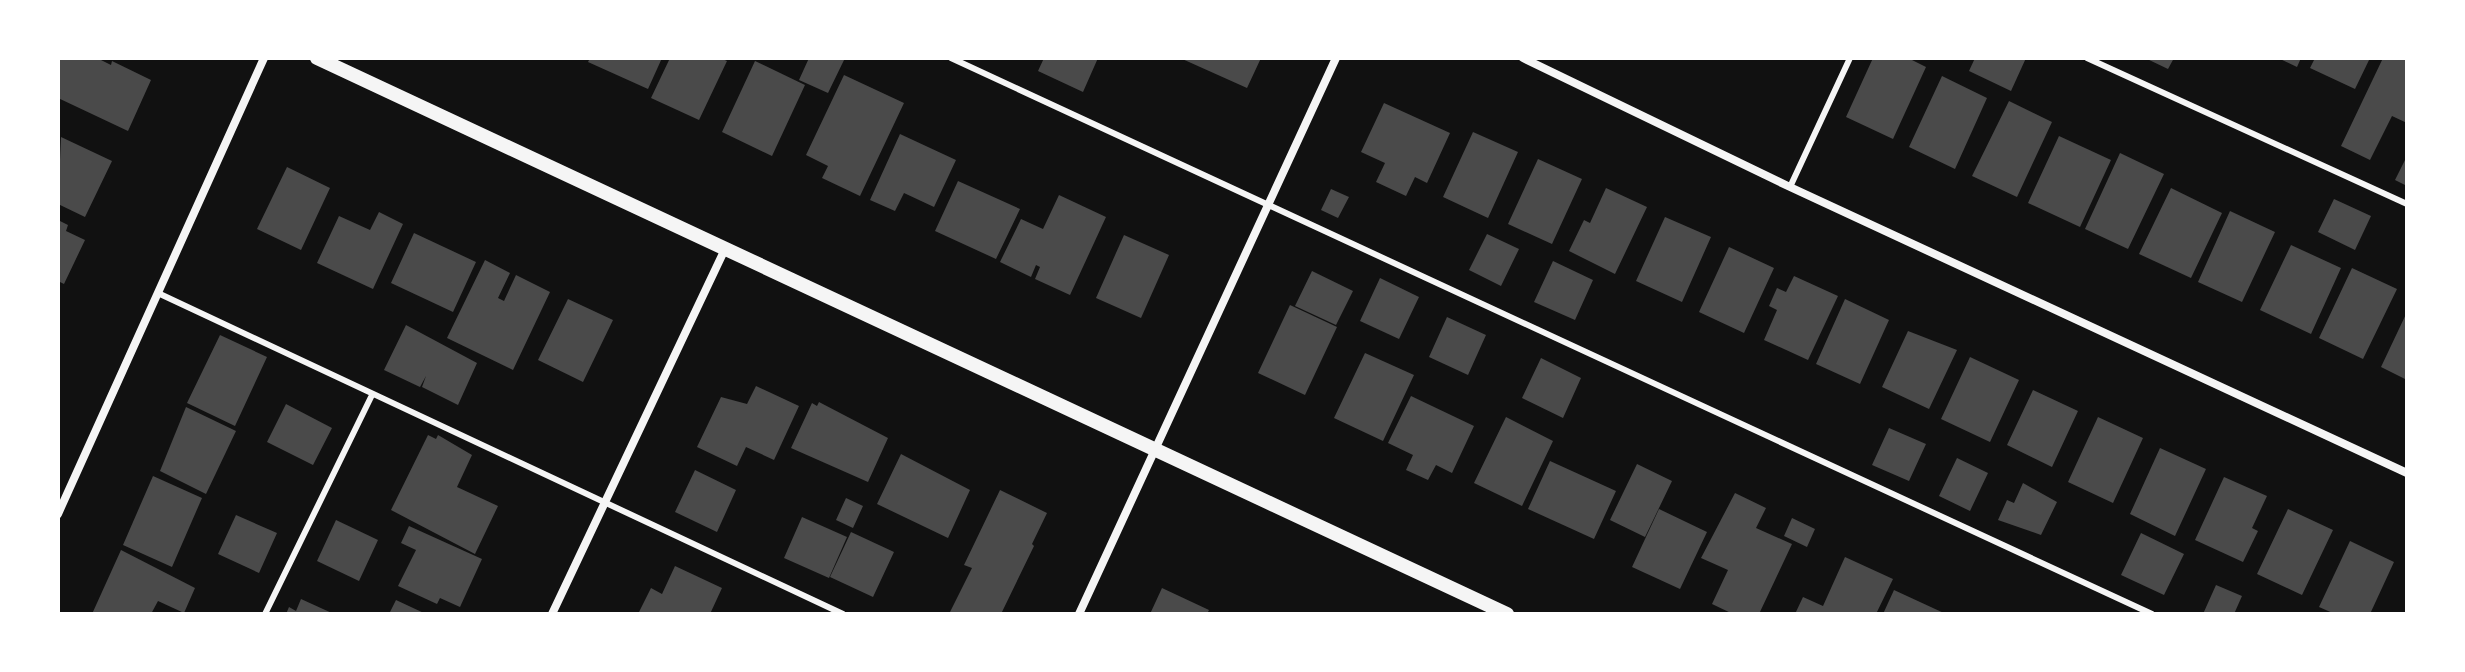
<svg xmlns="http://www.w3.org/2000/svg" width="2465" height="672" viewBox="0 0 2465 672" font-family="'Roboto Serif',serif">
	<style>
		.building { fill: #4a4a4a }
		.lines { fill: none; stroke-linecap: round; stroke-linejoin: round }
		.service { stroke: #f5f5f5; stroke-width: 6 }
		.minor { stroke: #f5f5f5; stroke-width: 8 }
		.tertiary { stroke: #f5f5f5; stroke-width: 14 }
	</style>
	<rect width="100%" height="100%" fill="#111"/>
	<path class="building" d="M58,58H97L111,65L112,61L151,80L128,131L58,98Z
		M590,58H662L648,89L588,62Z
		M670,58H720L727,61L699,120L651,98Z
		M809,58H845L828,93L799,80Z
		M1044,58H1098L1083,92L1038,71Z
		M1180,58H1261L1247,88Z
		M1873,58H1908L1926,67L1893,139L1846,117Z
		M1975,58H2026L2011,91L1969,71Z
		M2145,58H2174L2168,69Z
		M2278,58H2301L2297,67Z
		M2315,58H2370L2355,89L2310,68Z
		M2383,58H2407V123L2392,116L2370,160L2341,146Z
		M755,61L805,85L772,156L722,132Z
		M844,75L904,103L860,196L822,178L828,166L806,155Z
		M1942,76L1987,98L1955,169L1909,147Z
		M2009,101L2052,122L2017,197L1972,176Z
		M1384,103L1450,133L1427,183L1415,177L1406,196L1376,182L1385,163L1361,152Z
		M1473,132L1518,152L1488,218L1443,197Z
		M900,134L956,160L934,207L904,193L895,211L870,200Z
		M2059,136L2111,160L2080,227L2028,203Z
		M61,137L112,161L85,217L58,204Z
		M2120,153L2164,174L2128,249L2085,229Z
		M2407,156V186L2395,180Z
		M1538,159L1582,179L1552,244L1508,224Z
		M287,167L330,188L301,250L257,229Z
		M958,181L1020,209L996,259L935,231Z
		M1606,188L1647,207L1615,274L1569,251L1584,220L1590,223Z
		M2171,188L2222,213L2191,278L2139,254Z
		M1331,189L1349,197L1338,218L1321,210Z
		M1059,195L1106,217L1070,295L1035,279L1040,267L1036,265L1031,277L1000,262L1021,219L1043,229Z
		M2334,199L2371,216L2355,250L2318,232Z
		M2230,211L2275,232L2242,302L2198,282Z
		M379,212L403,224L373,289L317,263L339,216L370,230Z
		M1665,217L1711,237L1682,302L1636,281Z
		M58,220L68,225L66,231L85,240L64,284L58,281Z
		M414,233L476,262L453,312L391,283Z
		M1487,234L1519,249L1501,286L1469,270Z
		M1124,235L1169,255L1141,318L1096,298Z
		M2291,245L2341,268L2311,334L2260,310Z
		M1729,247L1774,268L1744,333L1699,312Z
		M485,260L510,273L498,298L504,301L516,275L550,292L513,370L447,338Z
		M1553,261L1593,280L1575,320L1534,302Z
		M2352,268L2397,289L2363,359L2319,338Z
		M1312,271L1353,291L1336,325L1295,306Z
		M1794,276L1838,296L1808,360L1764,340L1777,310L1769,306L1777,288L1786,292Z
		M1380,278L1419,297L1399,339L1360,321Z
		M568,299L613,320L583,382L538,360Z
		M1845,299L1889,320L1860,384L1816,364Z
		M1290,305L1337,327L1305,395L1258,373Z
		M2407,312V380L2381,367Z
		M1447,317L1486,335L1468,375L1429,357Z
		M406,325L477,363L458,405L422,387L426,376L420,387L384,370Z
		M1908,331L1957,350L1929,409L1882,387Z
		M220,335L267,357L235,426L187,403Z
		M1365,353L1414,375L1383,441L1334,418Z
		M1970,357L2019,380L1990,442L1941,419Z
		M1541,358L1581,378L1563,418L1522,398Z
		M756,386L799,406L774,460L746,447L737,466L697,447L721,397L747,404Z
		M2033,390L2078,411L2052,467L2007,445Z
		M1411,396L1474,426L1452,473L1436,465L1428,480L1406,470L1413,455L1388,443Z
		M819,402L888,438L868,482L791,448L812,403L817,406Z
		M286,404L332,428L313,465L267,442Z
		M186,407L236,431L206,494L160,471Z
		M1506,417L1553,441L1522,506L1474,483Z
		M2098,417L2143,438L2113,503L2068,482Z
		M1889,428L1926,444L1909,481L1872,465Z
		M428,435L436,439L438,435L472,455L457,487L498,506L475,554L391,510Z
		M2160,448L2206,469L2175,536L2130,514Z
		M901,454L970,490L948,538L877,504Z
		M1957,458L1988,473L1970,511L1939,496Z
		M1550,461L1616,491L1594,539L1528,509Z
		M1637,464L1672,481L1645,537L1610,520Z
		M695,470L736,490L717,532L675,512Z
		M153,476L202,498L172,567L123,545Z
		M2224,477L2267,496L2252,528L2258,531L2243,562L2195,540Z
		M2023,483L2057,502L2041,535L1998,520L2007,500L2014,503Z
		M1000,490L1047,513L1032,544L1034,546L1001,614H949L972,568L964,565Z
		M1735,493L1766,508L1756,528L1792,544L1759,614H1733L1712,604L1728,570L1701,558Z
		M846,498L863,506L853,528L836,520Z
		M1659,509L1707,532L1680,589L1632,567Z
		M2288,509L2333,530L2302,595L2257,574Z
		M236,515L277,533L259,573L218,554Z
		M802,517L847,537L829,578L784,558Z
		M1792,518L1815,529L1807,547L1784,536Z
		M336,520L378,540L359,581L317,561Z
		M409,526L482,559L460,607L440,598L437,604L398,586L416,550L401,543Z
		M851,532L894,552L873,597L830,577Z
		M2141,533L2184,554L2164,595L2121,575Z
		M2350,541L2394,562L2370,614H2335L2319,607Z
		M121,550L195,588L184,613L158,601L151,614H92Z
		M1845,557L1893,579L1876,614H1795L1803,597L1823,606Z
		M675,566L722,588L710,614H638L651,588L662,594Z
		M2216,585L2242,596L2234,614H2203Z
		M1162,588L1209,610L1207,614H1150Z
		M1894,590L1946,614H1883Z
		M301,599L334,614H286L289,607L296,611Z
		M396,600L426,614H389Z"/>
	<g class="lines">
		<path class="service" d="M951,58L2152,614
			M2087,58L2407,204
			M1790,187L1850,58
			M160,294L843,614
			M265,614L372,395"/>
		<path class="minor" d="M1523,58L1790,187L2407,473
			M58,514L264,58
			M552,614L725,249
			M1079,614L1336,58"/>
		<path class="tertiary" d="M317,58L1507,614"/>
	</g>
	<rect width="2465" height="672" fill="none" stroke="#ffffff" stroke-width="120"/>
</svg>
